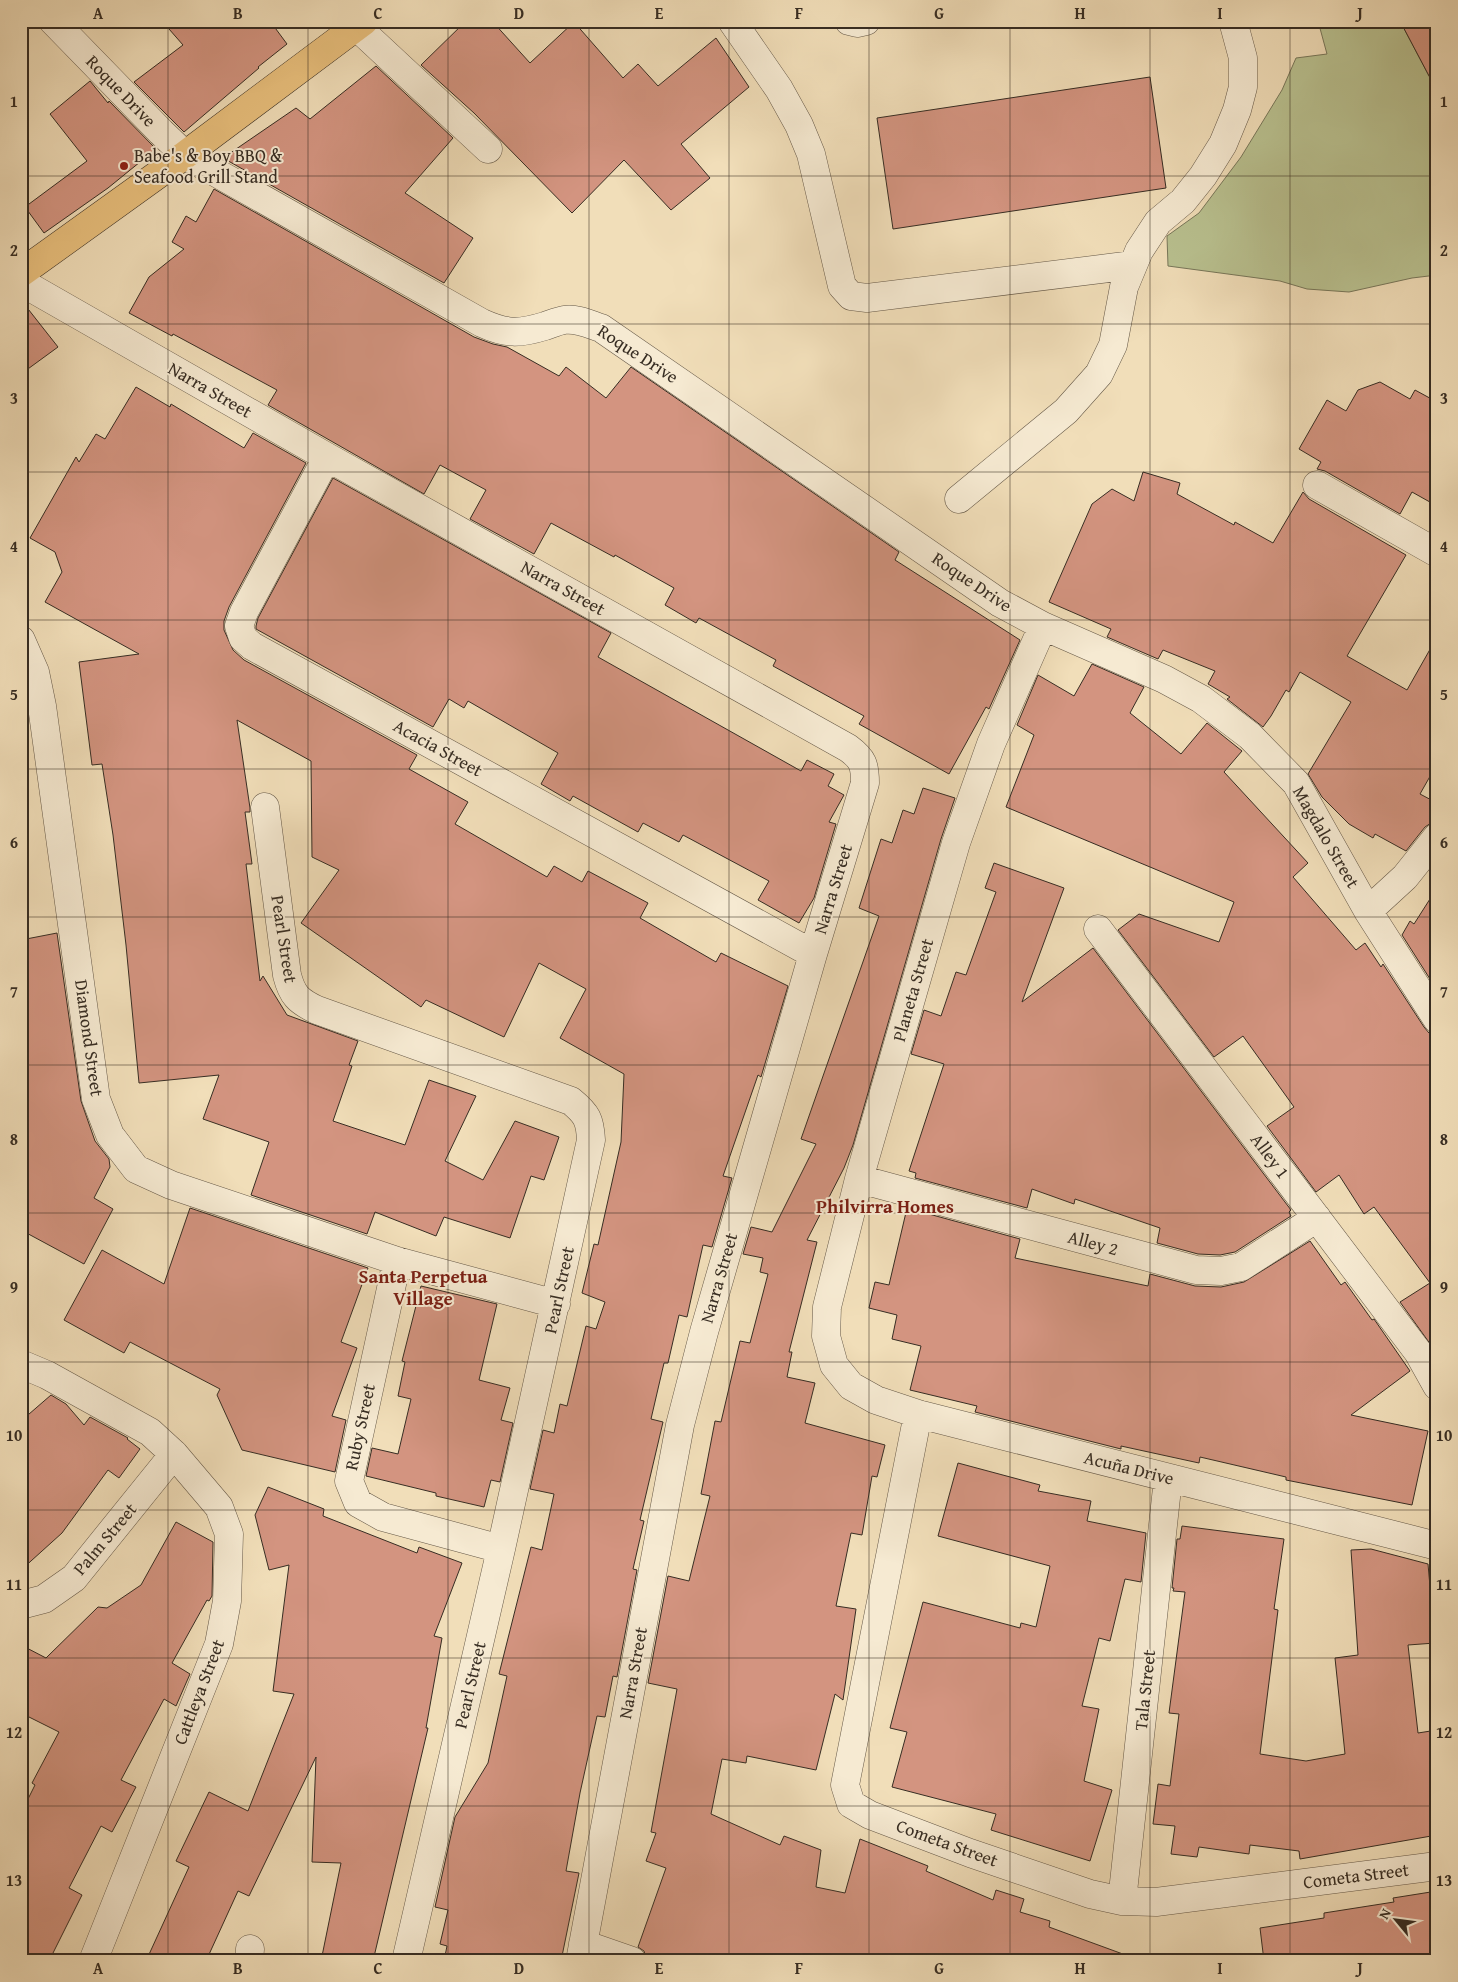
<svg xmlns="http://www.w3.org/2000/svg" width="1458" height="1982" viewBox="0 0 1458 1982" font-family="'Gentium Book Plus',serif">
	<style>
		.green { fill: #b9c190; stroke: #78775a }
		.building { fill: #d39480; stroke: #372d23 }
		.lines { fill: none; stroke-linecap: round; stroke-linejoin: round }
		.minor-casing { stroke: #665948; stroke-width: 29 }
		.major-casing { stroke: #372d23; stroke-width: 29 }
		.minor { stroke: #f6ead2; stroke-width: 28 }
		.major { stroke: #e8bf7c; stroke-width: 28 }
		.grid { fill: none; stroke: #372d23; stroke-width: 1; stroke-opacity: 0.55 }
		.poi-dot { fill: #8f2418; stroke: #f6ead2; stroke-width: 2 }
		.labels { text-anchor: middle; stroke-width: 4; stroke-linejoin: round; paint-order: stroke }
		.street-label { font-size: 18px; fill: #372d23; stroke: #f6ead2 }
		.poi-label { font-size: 18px; fill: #372d23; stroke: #f6ead2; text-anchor: start }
		.neighbourhood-label { font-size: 19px; font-weight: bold; fill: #7a1f14; stroke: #f6ead2 }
		.neatline { fill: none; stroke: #372d23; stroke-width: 2 }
		.grid-label { font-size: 16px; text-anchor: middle; font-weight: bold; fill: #372d23 }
	</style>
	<rect width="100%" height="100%" fill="#f1deb9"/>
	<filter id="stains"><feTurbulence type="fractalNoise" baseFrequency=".004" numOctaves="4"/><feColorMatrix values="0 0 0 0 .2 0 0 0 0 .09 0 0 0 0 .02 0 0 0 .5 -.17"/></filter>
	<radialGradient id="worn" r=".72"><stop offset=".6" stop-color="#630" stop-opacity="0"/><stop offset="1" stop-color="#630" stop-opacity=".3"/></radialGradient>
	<path class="green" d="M1318,21H1400L1429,76L1437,84L1434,85L1437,91V275L1412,278L1349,292L1307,289L1280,281L1168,266L1167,236L1199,213L1241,157L1282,90L1296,58L1327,54Z"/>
	<path class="building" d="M162,21H270L287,44L258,67L259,68L184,132L134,82L183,45Z
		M466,21H492L530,63L574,22L623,78L638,64L658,86L716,38L749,87L681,144L710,178L671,210L624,160L572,213L474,113L421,65Z
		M1400,21H1437V91Z
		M376,66L453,138L405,193L473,238L444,283L223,158L296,108L310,119Z
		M1150,77L1166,188L893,229L877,118Z
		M90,81L108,103L109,101L156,149L108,188L44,233L25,207L87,161L50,114Z
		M214,189L474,337L493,344L507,347L559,376L566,367L606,398L631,367L899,552L895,560L1020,640L989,709L986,707L949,774L859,724L864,716L773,666L776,660L699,618L696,623L665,605L674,588L615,555L614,557L551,523L534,554L470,519L486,490L440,465L424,494L268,405L277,390L173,334L172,336L129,313L149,277L184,249L172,242L186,216L196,222Z
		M21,300L58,347L21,374Z
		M1380,382L1410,399L1415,390L1437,402V506L1412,492L1400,514L1325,471L1317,469L1321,462L1299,449L1327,400L1346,411L1358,390Z
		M136,387L170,407L171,404L244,448L253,433L306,463L229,607L224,621V630L233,650L244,660L417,755L409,769L468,802L455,824L547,877L554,866L582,882L588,871L648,903L640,918L716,962L721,953L788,986L761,1077L758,1075L723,1176L732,1178L712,1247L703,1245L687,1317L679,1315L668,1363H664L651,1419L663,1422L640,1520L644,1521L633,1569L637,1570L617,1677L613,1676L605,1717L597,1716L580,1793L566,1871L579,1873L561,1961H444L447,1946L440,1944L448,1910L435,1907L455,1817L488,1763L507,1676L499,1674L531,1547L542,1550L554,1494L530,1489L543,1430L554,1433L560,1404L567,1406L586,1326L596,1329L605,1302L582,1293L594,1244L598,1245L621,1142L624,1074L560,1038L586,989L539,963L504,1037L426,1000L421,1007L301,923L339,870L312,857L311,761L237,720L250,808V812H245L252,864H246L260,981L263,976L287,1015L358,1041L349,1065L352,1066L333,1121L405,1145L429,1080L476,1096L445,1161L483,1180L515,1121L559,1137L544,1180L531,1176L510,1238L444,1217L436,1236L375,1212L367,1234L251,1195L269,1142L203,1119L219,1075L139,1083L126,945L113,835L102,764L92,765L79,662L139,654L45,602L62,572L55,552L30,538L76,457L79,462L96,434L105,439Z
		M1143,472L1180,483L1177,494L1234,525L1235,522L1273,543L1303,492L1309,499L1406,555L1347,656L1407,690L1437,637V764L1420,794L1437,803V822L1431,823L1425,827L1406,851L1375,834L1373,838L1349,824L1322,797L1308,774L1351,702L1300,672L1289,692L1286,690L1271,716L1263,727L1227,699L1230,697L1208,684L1215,671L1163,650L1158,659L1107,637L1111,629L1049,602L1092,504L1112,489L1134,501Z
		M333,478L611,633L598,657L801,771L807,760L834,774L828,786L844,795L829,822L836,824L814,898L799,923L758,900L769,881L683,835L679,842L643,823L638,832L573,796L570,801L541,784L558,753L468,701L464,708L449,699L433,727L256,629V626L258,618Z
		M1092,664L1144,687L1130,713L1181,754L1207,723L1242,751L1224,772L1308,863L1293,877L1356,950L1365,943L1381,967L1383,964L1424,1027L1429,1033L1437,1034L1436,1352L1400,1302L1430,1283L1374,1207L1364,1214L1339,1175L1316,1192L1267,1126L1294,1107L1243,1036L1214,1057L1118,930L1139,914L1219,942L1234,902L1006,807L1034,735L1017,725L1038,675L1074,696Z
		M923,788L955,798L941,839L853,1145L844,1168L807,1240L817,1242L789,1352H792L787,1377L815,1383L805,1423L885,1445L877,1477L872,1476L862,1535L851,1533L836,1606L856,1609L843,1700L835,1694L816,1770L747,1756L746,1763L722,1759L711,1814L780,1845L784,1836L821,1850L816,1887L845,1893L860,1839L928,1866L926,1871L993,1900L996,1890L1024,1899L1020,1912L1050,1921L1049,1927L1131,1957L1130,1961H647L644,1951L638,1947L666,1868L646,1861L656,1833L651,1832L677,1689L648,1683L668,1576L689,1581L710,1496L701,1494L715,1421L721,1422L740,1341L750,1343L768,1274L760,1272L763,1258L743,1254L751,1227L772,1232L816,1144L801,1139L879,916L859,908L881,839L892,843L903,810L914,814Z
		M994,863L1064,888L1022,1002L1093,948L1291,1210L1289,1212L1291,1216L1235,1252L1220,1255L1198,1254L1157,1243L1160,1228L1075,1199L1074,1204L1032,1189L1027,1208L915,1178L916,1173L909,1171L944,1064L911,1054L924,1010L941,1016L956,972L966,975L996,892L985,888Z
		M1437,888V990L1402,935L1410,921L1414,924Z
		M57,933L81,1101L95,1141L109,1159L110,1167L94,1198L113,1209L84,1264L21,1230V940Z
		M190,1208L368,1268L341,1342L357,1348L332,1416L346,1420L335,1472L242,1450L217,1395L220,1389L130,1342L124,1353L64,1320L102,1250L164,1284Z
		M907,1208L1020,1239L1015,1258L1148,1286L1150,1274L1195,1286L1221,1287L1244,1282L1310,1241L1341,1285L1345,1282L1372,1320L1374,1319L1410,1371L1351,1415L1428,1431L1412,1505L1286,1480V1477L1200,1457L1199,1463L1121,1446V1449L975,1412L977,1406L910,1390L921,1346L892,1339L897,1315L869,1308L875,1282L889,1285Z
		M421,1286L497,1304L479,1380L510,1388L501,1420L513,1423L500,1482L491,1480L484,1507L436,1496V1493L366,1476L372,1448L398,1454L411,1399L398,1396L405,1362L402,1361Z
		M51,1395L66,1404L84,1425L90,1417L128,1438L127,1439L140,1449L119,1478L108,1470L62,1533L21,1570V1421Z
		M958,1463L1040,1485L1038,1491L1091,1501L1087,1521L1146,1533L1141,1582L1125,1579L1110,1641L1099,1638L1082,1706L1099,1709L1084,1781L1112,1790L1090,1861L991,1830L996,1814L892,1787L907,1732L890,1728L923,1602L1020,1628L1021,1623L1036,1627L1050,1566L938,1536Z
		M268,1487L324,1509L323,1516L417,1553L419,1547L462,1563L434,1636L442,1638L426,1728H428L373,1961H321L341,1863L312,1862L316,1757L249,1896L238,1891L206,1961H146L189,1867L176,1861L209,1792L248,1811L294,1694L273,1691L289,1565L269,1570L255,1515Z
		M176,1522L213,1542L212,1596L209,1601L207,1600L172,1663L190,1674L176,1706L164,1699L121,1780L136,1787L112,1832L101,1826L69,1888L82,1895L49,1961H21V1813L35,1785L32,1783L59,1732L21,1713V1645L46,1658L98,1607L107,1608L141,1585Z
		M1182,1526L1284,1539L1274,1609L1278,1610L1260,1754L1306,1761L1345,1754L1335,1658L1358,1655L1351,1550L1371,1549L1428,1564L1435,1643L1408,1645L1418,1733L1437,1730V1835L1300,1859L1299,1851L1250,1845L1249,1854L1199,1847L1197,1857L1171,1854L1175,1826L1153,1824L1158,1784L1170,1786L1179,1714L1169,1713L1185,1592L1173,1591L1174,1588H1172L1177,1539H1180Z
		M1437,1891V1956L1408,1961H1264L1260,1928L1324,1918V1913L1394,1902L1393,1898Z"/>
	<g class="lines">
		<defs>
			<path id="minor" d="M53,21L161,132L185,155L482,323C506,334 519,334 545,326C551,324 558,321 564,320C577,318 589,324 601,328L1000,603L1043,626L1164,679L1201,699L1250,736L1296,783L1368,911L1437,1019
				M732,21L779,89L799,125L811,154L842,286L851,296L867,298L1133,265
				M849,21L857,23L866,21
				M357,27L488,149
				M21,282L327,457L848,748C863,759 865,765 865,783L813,954L704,1332L680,1425L580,1961
				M327,457L244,612L239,626L243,638L252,646L813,954
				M1317,485L1437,553
				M959,499L1066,411L1099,374L1113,345L1124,287L1139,251L1158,222L1183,201L1203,176L1223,144L1237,110L1243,87V58L1233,21
				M1043,626L991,744L956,843L859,1179L827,1307L826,1336L834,1365L851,1386L876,1400L918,1414L1437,1546
				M21,640L35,672L42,706L96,1099L110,1135L136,1169L171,1185L397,1261L556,1304
				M265,807L287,975C292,995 298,1001 317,1010L571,1101C587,1114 590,1120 591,1140L501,1549L406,1961
				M1368,911L1405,877L1437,837
				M1098,929L1418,1352L1437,1386
				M859,1179L1196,1270L1221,1271L1241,1267L1317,1218
				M397,1261L349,1481L358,1503L383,1517L501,1549
				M21,1364L47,1375L150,1432L174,1454L219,1507L229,1534L227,1601L219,1644L93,1961
				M918,1414L845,1785L851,1804L870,1815L970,1853L1090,1894L1122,1901L1156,1902L1437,1866
				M21,1605L44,1599L74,1578L174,1454
				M1122,1901L1168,1479
				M583,1944L632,1961
				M249,1961L250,1949"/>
			<path id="major" d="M21,273L185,155L364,21"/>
		</defs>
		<use href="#minor" class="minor-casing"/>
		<use href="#major" class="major-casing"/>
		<use href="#minor" class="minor"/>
		<use href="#major" class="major"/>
	</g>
	<path class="grid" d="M168,21V1961M308,21V1961M448,21V1961M589,21V1961M729,21V1961M869,21V1961M1010,21V1961M1150,21V1961M1290,21V1961M21,176H1437M21,324H1437M21,472H1437M21,620H1437M21,769H1437M21,917H1437M21,1065H1437M21,1213H1437M21,1362H1437M21,1510H1437M21,1658H1437M21,1806H1437"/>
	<circle class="poi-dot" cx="124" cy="166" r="5"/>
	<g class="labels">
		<g class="street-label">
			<text transform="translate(121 91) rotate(46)" y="6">Roque Drive</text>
			<text transform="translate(638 354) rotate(33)" y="6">Roque Drive</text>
			<text transform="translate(210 390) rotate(30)" y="6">Narra Street</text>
			<text transform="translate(972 582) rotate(34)" y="6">Roque Drive</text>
			<text transform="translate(563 588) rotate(29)" y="6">Narra Street</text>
			<text transform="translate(438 748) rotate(29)" y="6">Acacia Street</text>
			<text transform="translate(1326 837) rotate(60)" y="6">Magdalo Street</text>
			<text transform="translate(833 889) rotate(-73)" y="6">Narra Street</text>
			<text transform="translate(284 939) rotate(81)" y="6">Pearl Street</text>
			<text transform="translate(913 990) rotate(-74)" y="6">Planeta Street</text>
			<text transform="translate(89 1038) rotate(82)" y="6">Diamond Street</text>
			<text transform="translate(1270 1156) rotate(53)" y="6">Alley 1</text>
			<text transform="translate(1093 1243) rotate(15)" y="6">Alley 2</text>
			<text transform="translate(719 1278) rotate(-74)" y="6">Narra Street</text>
			<text transform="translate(559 1290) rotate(-78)" y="6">Pearl Street</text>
			<text transform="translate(360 1427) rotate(-78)" y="6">Ruby Street</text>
			<text transform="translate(1129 1468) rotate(14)" y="6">Acuña Drive</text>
			<text transform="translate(105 1539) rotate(-50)" y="6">Palm Street</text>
			<text transform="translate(633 1673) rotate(-80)" y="6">Narra Street</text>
			<text transform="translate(470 1685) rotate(-77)" y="6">Pearl Street</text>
			<text transform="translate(1145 1690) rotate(-84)" y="6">Tala Street</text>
			<text transform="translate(199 1692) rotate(-69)" y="6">Cattleya Street</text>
			<text transform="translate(947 1843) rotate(20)" y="6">Cometa Street</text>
			<text transform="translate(1356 1876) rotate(-7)" y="6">Cometa Street</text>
		</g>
		<g class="poi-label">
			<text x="134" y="162">Babe's &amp; Boy BBQ &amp;<tspan x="134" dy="21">Seafood Grill Stand</tspan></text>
		</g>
		<g class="neighbourhood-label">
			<text x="885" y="1213">Philvirra Homes</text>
			<text x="423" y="1283">Santa Perpetua<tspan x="423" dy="22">Village</tspan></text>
		</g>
	</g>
	<rect width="1458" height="1982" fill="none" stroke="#f1deb9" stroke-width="55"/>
	<g transform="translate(1396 1920) rotate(299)" stroke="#f6ead2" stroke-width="4" paint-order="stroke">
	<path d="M0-4L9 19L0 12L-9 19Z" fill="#372d23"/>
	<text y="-8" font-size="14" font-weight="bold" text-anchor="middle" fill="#372d23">N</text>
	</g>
	<rect x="28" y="28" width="1402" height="1926" class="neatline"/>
	<g class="grid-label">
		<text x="98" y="19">A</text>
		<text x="238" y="19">B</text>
		<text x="378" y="19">C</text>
		<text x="519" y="19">D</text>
		<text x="659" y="19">E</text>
		<text x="799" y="19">F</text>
		<text x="939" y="19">G</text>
		<text x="1080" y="19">H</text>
		<text x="1220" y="19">I</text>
		<text x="1360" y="19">J</text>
		<text x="14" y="107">1</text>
		<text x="1444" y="107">1</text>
		<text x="14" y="256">2</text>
		<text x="1444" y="256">2</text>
		<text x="14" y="404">3</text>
		<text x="1444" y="404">3</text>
		<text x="14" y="552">4</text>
		<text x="1444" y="552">4</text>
		<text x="14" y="700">5</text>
		<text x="1444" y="700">5</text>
		<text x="14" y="848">6</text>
		<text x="1444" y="848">6</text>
		<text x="14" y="997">7</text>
		<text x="1444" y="997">7</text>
		<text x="14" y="1145">8</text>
		<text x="1444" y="1145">8</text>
		<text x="14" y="1293">9</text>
		<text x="1444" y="1293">9</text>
		<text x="14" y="1441">10</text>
		<text x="1444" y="1441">10</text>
		<text x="14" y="1590">11</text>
		<text x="1444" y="1590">11</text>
		<text x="14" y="1738">12</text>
		<text x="1444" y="1738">12</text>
		<text x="14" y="1886">13</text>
		<text x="1444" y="1886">13</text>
		<text x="98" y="1974">A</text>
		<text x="238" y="1974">B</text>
		<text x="378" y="1974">C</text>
		<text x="519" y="1974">D</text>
		<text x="659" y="1974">E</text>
		<text x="799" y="1974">F</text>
		<text x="939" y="1974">G</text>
		<text x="1080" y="1974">H</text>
		<text x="1220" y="1974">I</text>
		<text x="1360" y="1974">J</text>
	</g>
	<rect width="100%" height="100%" filter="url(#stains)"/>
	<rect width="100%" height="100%" fill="url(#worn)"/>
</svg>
